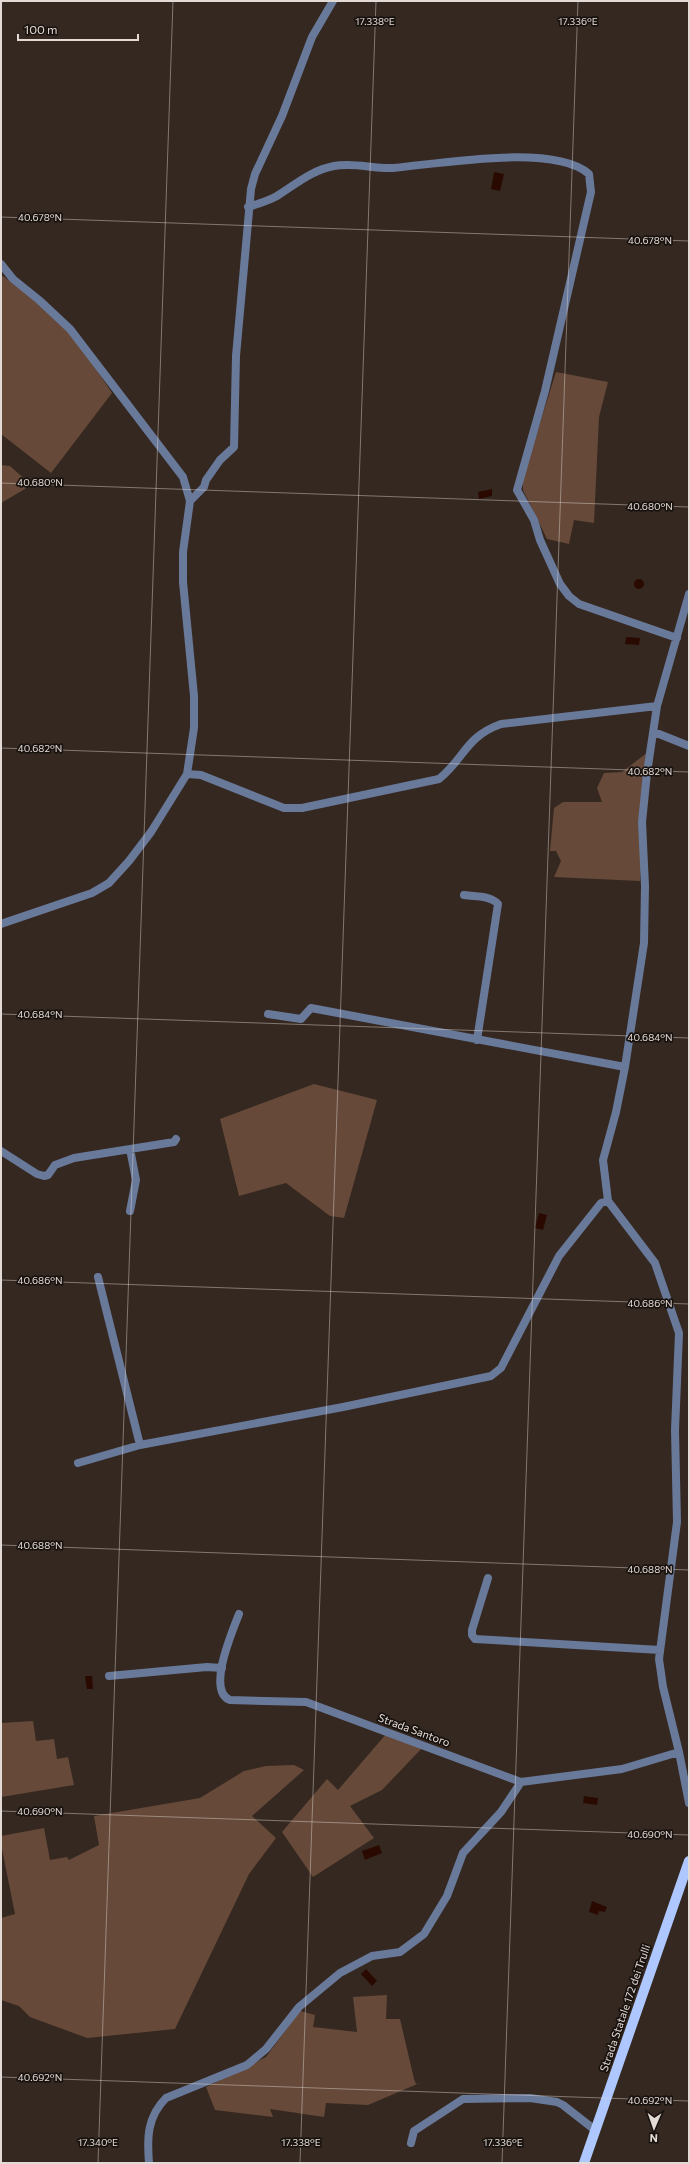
<svg xmlns="http://www.w3.org/2000/svg" width="690" height="2164" viewBox="0 0 690 2164" font-family="Commissioner,sans-serif">
	<style>
		.green { fill: #664939 }
		.water { fill: #2a0a00 }
		.lines { fill: none; stroke-linecap: round; stroke-linejoin: round }
		.street { stroke: #69799a; stroke-width: 8 }
		.primary { stroke: #aec8ff; stroke-width: 10 }
		.ticks { fill: none; stroke: #e3dad5; stroke-width: 1; stroke-opacity: 0.45 }
		.labels { text-anchor: middle; stroke-width: 3.5; stroke-linejoin: round; paint-order: stroke }
		.street-label { font-size: 11px; fill: #e3dad5; stroke: #18120f }
		.ticks-label { font-size: 10px; text-anchor: middle; fill: #e3dad5; stroke: #18120f; stroke-width: 3.5; stroke-linejoin: round; paint-order: stroke }
	</style>
	<rect width="100%" height="100%" fill="#352820"/>
	<path class="green" d="M3,276L66,324L112,393L51,473L1,434V277Z
		M556,372L608,382L599,417L594,523L574,520L569,544L547,539L523,490V477Z
		M1,465L10,466L28,482L25,489L1,503Z
		M648,752L640,881L554,877L561,861L556,851H550L554,808L563,802H602L597,788L604,773L622,772Z
		M314,1084L377,1100L344,1218L330,1216L286,1183L239,1196L220,1119Z
		M33,1721L36,1741L54,1739L57,1759L68,1757L74,1785L1,1797V1723Z
		M387,1733L424,1746L382,1790L350,1806L374,1838L313,1877L282,1832L327,1779L338,1790Z
		M294,1765L304,1770L252,1816L276,1838L249,1874L175,2029L87,2038L30,2017L19,2006L1,2000V1918L15,1914L1,1844V1836L44,1828L50,1860L67,1857L69,1860L99,1845L94,1816L200,1798L244,1771L266,1766Z
		M387,1995L386,2019H400L414,2079L416,2084L422,2082L368,2105L326,2103L324,2117L270,2109L273,2117L215,2110L206,2087L266,2057L300,2011L315,2015L313,2027L357,2032L353,1997Z"/>
	<path class="water" d="M494,172L504,174L500,191L491,189Z
		M492,489V496L479,499L478,492Z
		M634 584a5 5 0 1 1 10 0a5 5 0 1 1-10 0Z
		M626,637L640,638L639,645L625,644Z
		M539,1213L547,1215L543,1230L535,1228Z
		M85,1676H92L93,1689H87Z
		M584,1796L598,1798L597,1805L583,1803Z
		M379,1845L382,1853L365,1860L362,1851Z
		M592,1901L607,1907L605,1912L599,1911L598,1915L589,1912Z
		M366,1969L377,1981L372,1986L361,1974Z"/>
	<g class="lines">
		<path class="street" d="M248,207C258,204 268,201 277,196C296,184 312,170 334,166C354,162 373,169 393,168C438,164 554,143 589,174L591,192L545,391L517,490L534,520L540,540L560,584L569,596L579,604L677,638
			M1,264L13,279L39,300L70,329L183,477L190,501L183,552V582L194,696V728L187,774L151,832L129,861L109,883L92,893L1,924
			M190,501L204,487L206,480L220,460L234,447L236,356L251,189L255,174L282,116L312,37L333,1
			M689,594L657,706L647,773L642,822L645,886L644,943L625,1067L616,1112L603,1160L608,1201L655,1263L679,1333L675,1430L677,1522L659,1659L663,1687L679,1752L689,1803
			M654,732L689,746
			M187,774L201,775L284,808H302L439,779C465,758 465,737 501,724L657,706
			M464,895C475,897 490,895 498,904L477,1040
			M268,1014L301,1019L311,1008L625,1067
			M1,1151L37,1174L44,1176L48,1175L55,1165L74,1158L174,1142L176,1139
			M130,1211L136,1180L130,1149
			M98,1277L140,1445
			M78,1463L140,1445L343,1407L491,1376L501,1368L559,1256L601,1203L608,1201
			M488,1578L472,1630V1635L475,1639L660,1650
			M239,1614C233,1630 206,1691 230,1700L306,1702L521,1782L622,1769L679,1752
			M109,1676L207,1667L222,1668
			M411,2143L414,2131L463,2099L530,2098L557,2102L563,2105L595,2130
			M149,2163C147,2138 147,2117 166,2098L247,2065L266,2049L299,2007L340,1973L372,1956L400,1952L424,1934L447,1896L463,1853L501,1812L521,1782"/>
		<path class="primary" d="M584,2163L689,1861"/>
	</g>
	<path class="ticks" d="M1,217L689,241M1,483L689,507M1,748L689,772M1,1014L689,1038M1,1280L689,1304M1,1545L689,1570M1,1811L689,1835M1,2077L689,2101M98,2163L173,1M300,2163L376,1M502,2163L578,1"/>
	<g class="labels">
		<g class="street-label">
			<text transform="translate(414 1730) rotate(20)" y="4">Strada Santoro</text>
			<text transform="translate(625 2008) rotate(-71)" y="4">Strada Statale 172 dei Trulli</text>
		</g>
	</g>
	<g class="ticks-label">
		<text x="375" y="25">17.338°E</text>
		<text x="578" y="25">17.336°E</text>
		<text x="40" y="221">40.678°N</text>
		<text x="650" y="244">40.678°N</text>
		<text x="40" y="486">40.680°N</text>
		<text x="650" y="510">40.680°N</text>
		<text x="40" y="752">40.682°N</text>
		<text x="650" y="775">40.682°N</text>
		<text x="40" y="1018">40.684°N</text>
		<text x="650" y="1041">40.684°N</text>
		<text x="40" y="1284">40.686°N</text>
		<text x="650" y="1307">40.686°N</text>
		<text x="40" y="1549">40.688°N</text>
		<text x="650" y="1573">40.688°N</text>
		<text x="40" y="1815">40.690°N</text>
		<text x="650" y="1838">40.690°N</text>
		<text x="40" y="2081">40.692°N</text>
		<text x="650" y="2104">40.692°N</text>
		<text x="98" y="2146">17.340°E</text>
		<text x="301" y="2146">17.338°E</text>
		<text x="503" y="2146">17.336°E</text>
	</g>
	<rect width="690" height="2164" fill="none" stroke="#e3dad5" stroke-width="4"/>
	<g transform="translate(654 2128) rotate(182)" stroke="#18120f" stroke-width="3" paint-order="stroke">
	<path d="M0-3L7 15L0 10L-7 15Z" fill="#e3dad5"/>
	<text y="-6" font-size="11" font-weight="bold" text-anchor="middle" fill="#e3dad5">N</text>
	</g>
	<path d="M18 34v6h120v-6" fill="none" stroke="#e3dad5" stroke-width="2"/>
	<text x="24" y="34" font-size="12" fill="#e3dad5" stroke="#18120f" stroke-width="3" paint-order="stroke">100 m</text>
</svg>
